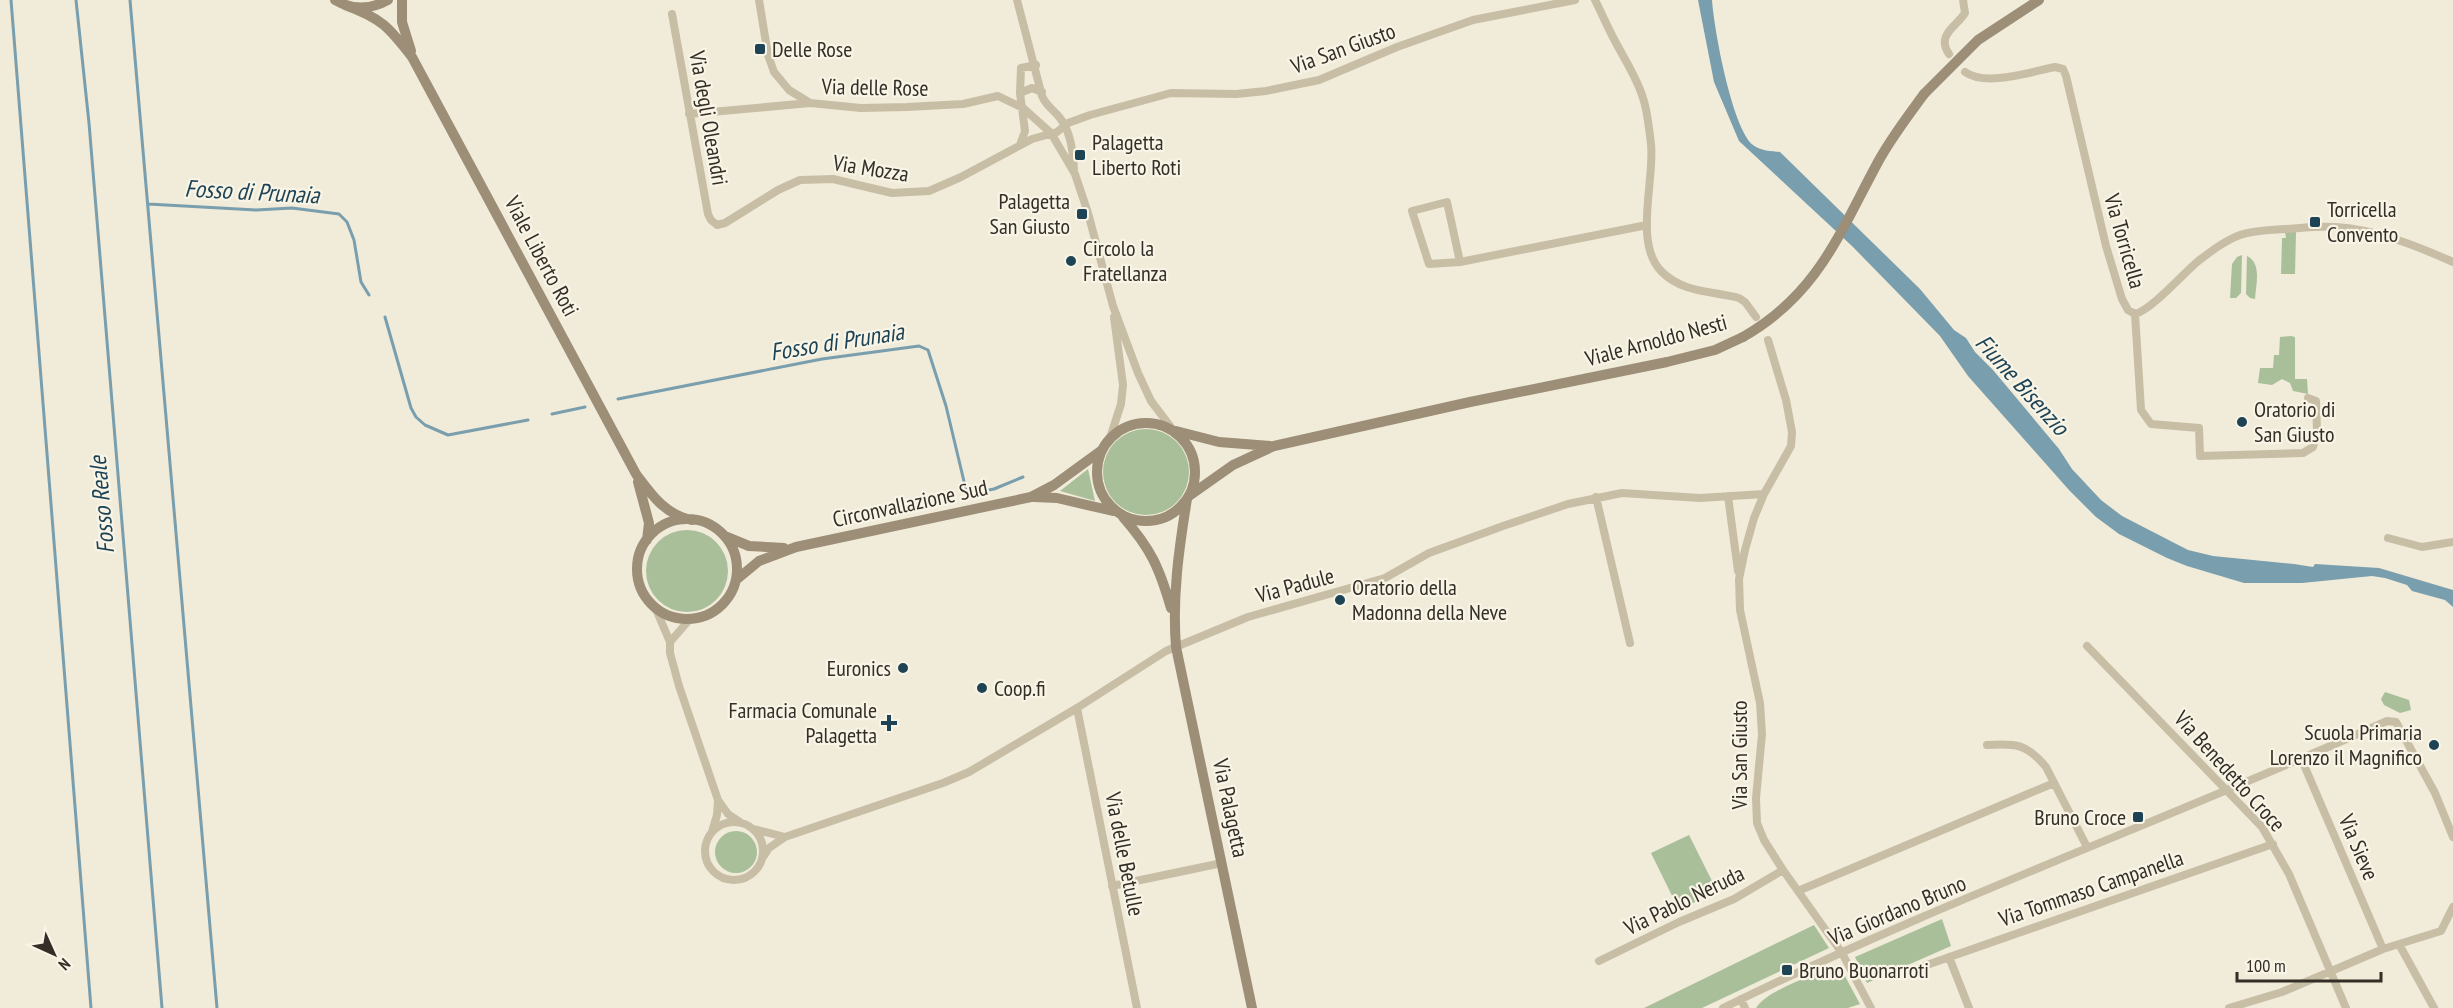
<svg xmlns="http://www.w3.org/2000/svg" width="2453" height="1008" viewBox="0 0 2453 1008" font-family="'PT Sans Narrow',sans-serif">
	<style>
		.green { fill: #a9bf9a }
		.water { fill: #799ead }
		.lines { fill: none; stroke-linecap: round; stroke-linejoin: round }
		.stream { stroke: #799ead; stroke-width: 3 }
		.street { stroke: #c8bea6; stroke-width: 8 }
		.secondary { stroke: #9c8e77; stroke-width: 10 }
		.secondary-bridge { stroke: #9c8e77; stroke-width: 10 }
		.poi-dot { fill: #1d4355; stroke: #f8f4e6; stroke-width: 2 }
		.labels { text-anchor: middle; stroke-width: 4.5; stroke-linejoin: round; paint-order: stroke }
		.street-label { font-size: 22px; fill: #342e27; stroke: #f8f4e6 }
		.poi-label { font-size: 22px; fill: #342e27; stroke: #f8f4e6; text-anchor: start }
		.water-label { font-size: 24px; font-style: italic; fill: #1d4355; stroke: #f8f4e6 }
	</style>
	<rect width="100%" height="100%" fill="#f1ebd9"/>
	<path class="green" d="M2285,232H2296L2295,274H2281L2282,241V238H2286Z
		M2242,255L2241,293L2236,298H2230L2232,264L2237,257Z
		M2247,256C2262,263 2256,284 2255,299L2250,298L2246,294Z
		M2291,336L2295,337V379H2307L2308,394L2293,391L2290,383L2282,379L2272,385L2258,383L2260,368H2273L2274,355H2279L2280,337Z
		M1103 472a43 43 0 1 1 86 0a43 43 0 1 1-86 0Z
		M1088,469L1095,501L1060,491Z
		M646 571a41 41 0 1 1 82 0a41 41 0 1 1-82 0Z
		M2385,692L2409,700L2411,710L2400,713L2384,705L2381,699Z
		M715 852a21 21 0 1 1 42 0a21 21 0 1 1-42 0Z
		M1689,835L1717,891L1679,910L1651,853Z
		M1942,919L1951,946L1867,983L1855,957Z
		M1814,925L1829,948L1702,1008H1644Z
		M1839,965L1860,1004L1848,1008H1756C1768,989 1817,974 1839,965Z"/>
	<path class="water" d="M1698,0H1712C1714,29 1732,128 1753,145C1761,151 1771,151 1780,152L1920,289L1954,330L1966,338L1975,352L1993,370L2059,449L2072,469L2101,500L2122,516L2188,550L2213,556L2294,564L2313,567L2315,564L2379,568L2453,590V607L2445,600L2412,591L2407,585L2385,578L2372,576L2302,583H2244L2187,566L2167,558L2119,534L2096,517L2069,490L1968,376L1940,336L1852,246L1739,141L1714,82Z"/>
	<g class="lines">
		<path class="stream" d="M11,0L91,1008
			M76,0L89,123L162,1008
			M130,0L217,1008
			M148,204L256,210L292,208L339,214L347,222L354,240L361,282L369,295
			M385,317L411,408L416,417L425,425L448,435L528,420
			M618,399L822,359L919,346L928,350L946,406L967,494L994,489L1023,477
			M552,414L585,407"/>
		<path class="street" d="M759,0L768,55L774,72L789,90L810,103L861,108L907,107L963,104L998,96L1023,108L1051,133L1075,174L1088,213L1113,306L1138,373L1151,401L1173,430
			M1017,0L1042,96C1046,106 1054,110 1060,118C1071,132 1073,153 1074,169
			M1595,0C1602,14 1608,28 1615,41C1625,60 1637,78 1643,98C1648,113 1649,129 1651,144C1655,180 1633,244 1662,272C1683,293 1712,291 1739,298L1745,302L1756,317
			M672,14L708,214L711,220L717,225L725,223L778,190L800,180L833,179L892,193L929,191L961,177L1032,139L1057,132L1068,123L1090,115L1171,93L1236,94L1266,91L1319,80L1397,47L1473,20L1575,0
			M1949,54C1936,35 1956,27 1965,13L1963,0
			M1965,72C1986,87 2030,72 2055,67L2063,69L2066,76L2106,246L2122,299L2128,310L2135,314
			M1020,93L1021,68L1036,65
			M689,114L810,103
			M1020,145L1025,131L1020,93L1032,88L1042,92
			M1460,262L1447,202L1412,211L1429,264L1460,262L1647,225
			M2135,314L2141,410L2151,424L2199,428L2200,456L2303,453L2313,447L2317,431L2316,401L2308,398
			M2135,314C2150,311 2183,274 2197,262C2210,252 2224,241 2240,235C2254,230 2270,230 2285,229C2301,228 2318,226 2335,227C2375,229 2417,246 2453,262
			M1768,340L1786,400L1792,432L1791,446L1764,494L1754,518L1745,550L1739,579L1740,610L1760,703L1762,734L1756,798L1757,823L1764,840L1783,870L1842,953L1871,1008
			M1110,438L1121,404L1123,385L1114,317
			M1728,496L1738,571
			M1596,497L1630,643
			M2388,538L2422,547L2453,542
			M655,607L670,642L690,619
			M670,642V653L679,686L718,800
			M2087,646L2262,827L2289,874L2346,1008
			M1077,708L1137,1008
			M1987,745C2016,743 2027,744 2046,767L2087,847
			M2301,758L2383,949
			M705 851a29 29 0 1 1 58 0a29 29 0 1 1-58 0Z
			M754,829L785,837L769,848L763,857
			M712,832L717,815L718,800L728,814L740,822
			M785,837L943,783L969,772L1077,708L1166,651L1248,617L1385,578L1429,553L1503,526L1568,504L1622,493L1700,498L1764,494
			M1112,886L1222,863
			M1798,891L2054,783
			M2400,946L2434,1008
			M1949,957L1969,1008
			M1599,961L1679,922L1734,899L1783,870
			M1921,967L2273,844
			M1741,999L1745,1008
			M1723,1008C1939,902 2167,820 2387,721L2396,722L2435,793L2453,837
			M2229,1008L2282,992L2383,949L2441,931L2453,907"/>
		<path class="secondary" d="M335,0C352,10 370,10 388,0
			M402,0V22L411,51
			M345,5C381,18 389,27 412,57L636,474C651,494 665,515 692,520
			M1924,94L1978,40L2039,0
			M1097 472a49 49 0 1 1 98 0a49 49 0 1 1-98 0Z
			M1176,431L1219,442L1270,446
			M638,482L649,523L647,540
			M1189,496L1233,465L1274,446L1470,402L1667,362L1715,350L1743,337
			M1034,497L1057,498L1113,511
			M1187,499C1179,548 1172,597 1176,647L1252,1008
			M1123,517C1151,549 1159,567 1171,608
			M637 569a50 50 0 1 1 100 0a50 50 0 1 1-100 0Z
			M727,537L749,546L784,548
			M736,580L759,561L796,547L1031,497L1054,485L1102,450"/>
		<path class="secondary-bridge" d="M1743,337C1818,294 1839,234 1878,162C1891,138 1908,116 1924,94"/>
	</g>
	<g class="poi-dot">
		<rect x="754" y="43" width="12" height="12" rx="3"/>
		<rect x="1074" y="149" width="12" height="12" rx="3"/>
		<rect x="1076" y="208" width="12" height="12" rx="3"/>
		<rect x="2309" y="216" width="12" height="12" rx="3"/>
		<circle cx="1071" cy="261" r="6"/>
		<circle cx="2242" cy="422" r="6"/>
		<circle cx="1340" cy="600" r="6"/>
		<circle cx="903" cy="668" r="6"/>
		<circle cx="982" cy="688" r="6"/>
		<path d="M886 714h6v6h6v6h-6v6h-6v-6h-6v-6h6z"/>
		<circle cx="2434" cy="745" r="6"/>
		<rect x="2132" y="811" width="12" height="12" rx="3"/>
		<rect x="1781" y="964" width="12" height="12" rx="3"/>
	</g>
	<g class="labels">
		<g class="street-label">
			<text transform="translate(1343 48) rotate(-20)" y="8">Via San Giusto</text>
			<text transform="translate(875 87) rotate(1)" y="8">Via delle Rose</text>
			<text transform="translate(709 118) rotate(80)" y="8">Via degli Oleandri</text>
			<text transform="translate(871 168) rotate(9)" y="8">Via Mozza</text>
			<text transform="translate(2125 241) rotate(74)" y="8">Via Torricella</text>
			<text transform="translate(542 256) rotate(62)" y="8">Viale Liberto Roti</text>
			<text transform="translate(1656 340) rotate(-15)" y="8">Viale Arnoldo Nesti</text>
			<text transform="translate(910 503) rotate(-12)" y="8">Circonvallazione Sud</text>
			<text transform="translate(1295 585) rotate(-15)" y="8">Via Padule</text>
			<text transform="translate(1739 755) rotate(-90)" y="8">Via San Giusto</text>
			<text transform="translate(2230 771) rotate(48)" y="8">Via Benedetto Croce</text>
			<text transform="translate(1231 808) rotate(78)" y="8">Via Palagetta</text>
			<text transform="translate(2359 847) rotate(67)" y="8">Via Sieve</text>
			<text transform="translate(1125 854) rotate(79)" y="8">Via delle Betulle</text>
			<text transform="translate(2091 888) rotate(-19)" y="8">Via Tommaso Campanella</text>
			<text transform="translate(1684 900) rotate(-26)" y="8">Via Pablo Neruda</text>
			<text transform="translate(1897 910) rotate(-23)" y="8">Via Giordano Bruno</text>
		</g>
		<g class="poi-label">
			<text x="772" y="57">Delle Rose</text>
			<text x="1092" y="150">Palagetta<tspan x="1092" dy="25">Liberto Roti</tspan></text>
			<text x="1070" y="209" text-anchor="end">Palagetta<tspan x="1070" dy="25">San Giusto</tspan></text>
			<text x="2327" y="217">Torricella<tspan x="2327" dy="25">Convento</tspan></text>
			<text x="1083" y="256">Circolo la<tspan x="1083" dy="25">Fratellanza</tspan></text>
			<text x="2254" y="417">Oratorio di<tspan x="2254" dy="25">San Giusto</tspan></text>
			<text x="1352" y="595">Oratorio della<tspan x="1352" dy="25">Madonna della Neve</tspan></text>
			<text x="891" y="676" text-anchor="end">Euronics</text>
			<text x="994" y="696">Coop.fi</text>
			<text x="877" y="718" text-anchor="end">Farmacia Comunale<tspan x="877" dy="25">Palagetta</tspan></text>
			<text x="2422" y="740" text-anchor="end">Scuola Primaria<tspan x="2422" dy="25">Lorenzo il Magnifico</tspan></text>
			<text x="2126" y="825" text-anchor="end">Bruno Croce</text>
			<text x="1799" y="978">Bruno Buonarroti</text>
		</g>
		<g class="water-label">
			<text transform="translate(252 192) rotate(3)" y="8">Fosso di Prunaia</text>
			<text transform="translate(837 342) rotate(-9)" y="8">Fosso di Prunaia</text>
			<text transform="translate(2022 385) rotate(48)" y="8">Fiume Bisenzio</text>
			<text transform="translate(102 505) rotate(-95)" y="8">Fosso Reale</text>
		</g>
	</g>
	<g transform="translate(54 954) rotate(135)" stroke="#f8f4e6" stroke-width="4.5" paint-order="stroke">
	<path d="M0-4.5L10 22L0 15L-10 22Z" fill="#342e27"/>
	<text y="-9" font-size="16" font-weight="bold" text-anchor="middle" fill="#342e27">N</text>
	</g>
	<path d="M2237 972v9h144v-9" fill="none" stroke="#342e27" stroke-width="3"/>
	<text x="2246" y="972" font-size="18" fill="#342e27" stroke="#f8f4e6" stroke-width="4.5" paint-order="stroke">100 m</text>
</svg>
